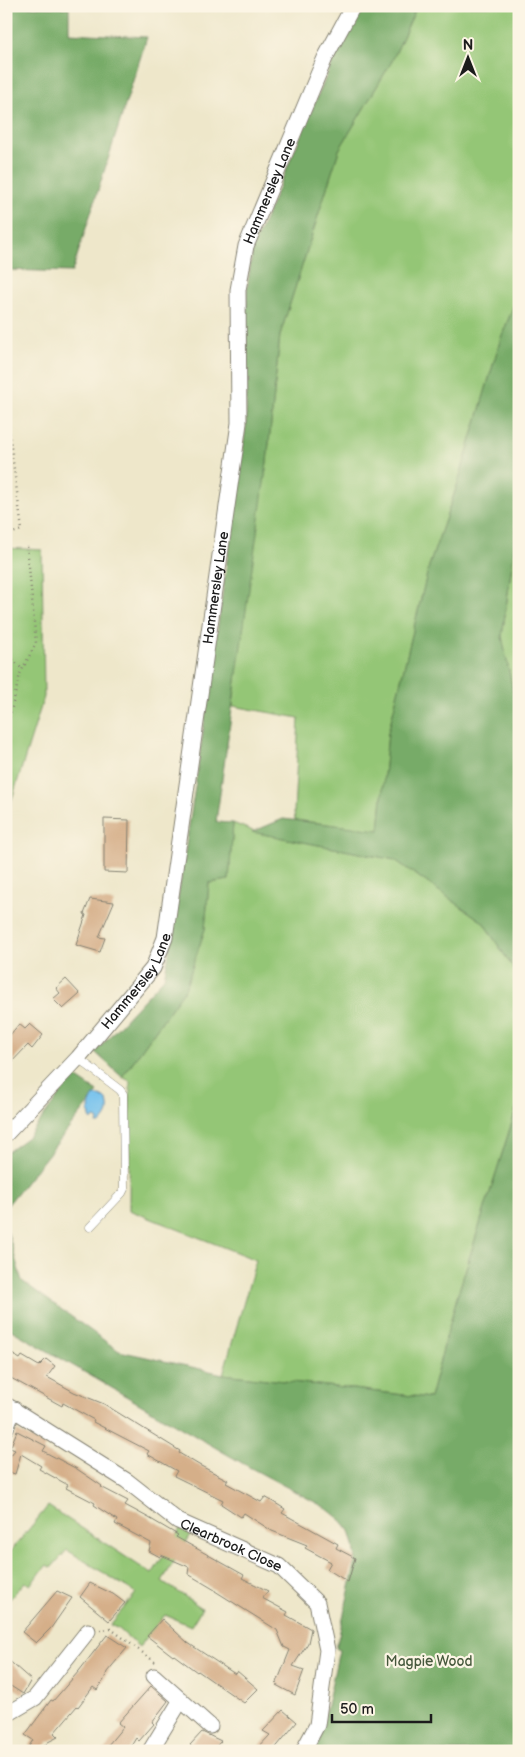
<svg xmlns="http://www.w3.org/2000/svg" width="525" height="1757" viewBox="0 0 525 1757" font-family="'Balsamiq Sans',sans-serif">
	<style>
		.green { fill: #94c676; stroke: #587149 }
		.forest { fill: #77ab67; stroke: #4a6442 }
		.water { fill: #73c1ed; stroke: #486e84 }
		.building { fill: #d5af89 }
		.lines { fill: none; stroke-linecap: round; stroke-linejoin: round }
		.lane-casing { stroke: #858273; stroke-width: 9 }
		.street-casing { stroke: #858273; stroke-width: 17 }
		.path { stroke: #858273; stroke-width: 2.5; stroke-dasharray: 1 4; stroke-linecap: butt }
		.lane { stroke: #fff; stroke-width: 8 }
		.street { stroke: #fff; stroke-width: 15 }
		.labels { text-anchor: middle; stroke-width: 4.5; stroke-linejoin: round; paint-order: stroke }
		.street-label { font-size: 14px; fill: #1c1c1c; stroke: #fcf5e5 }
		.park-label { font-size: 14px; fill: #46583c; stroke: #fcf5e5 }
	</style>
	<rect width="100%" height="100%" fill="#fcf5e5"/>
	<filter id="ink" filterUnits="userSpaceOnUse"><feTurbulence type="fractalNoise" baseFrequency=".02" numOctaves="2"/><feDisplacementMap in="SourceGraphic" scale="10" xChannelSelector="R" yChannelSelector="G"/><feConvolveMatrix kernelMatrix="1 2 1 2 8 2 1 2 1" color-interpolation-filters="sRGB"/></filter>
	<filter id="wash" filterUnits="userSpaceOnUse"><feTurbulence type="fractalNoise" baseFrequency=".0096" numOctaves="4" result="noise"/><feDisplacementMap in="SourceGraphic" scale="20" xChannelSelector="R" yChannelSelector="G"/><feGaussianBlur stdDeviation="1.12" result="paint"/><feColorMatrix in="noise" values="0 0 0 0 0 0 0 0 0 0 0 0 0 0 0 0 0 1.4 0 .05"/><feComposite in="paint" operator="in"/></filter>
	<g filter="url(#wash)">
		<rect width="100%" height="100%" fill="#eee7ca"/>
		<path class="green" d="M417,6H519V292L501,338L458,483L429,566L388,733L379,831L295,820L294,812L299,718L233,706L251,556L267,462L280,335L339,150L392,61Z
			M519,513V722L502,637Z
			M6,548L42,550L44,697L6,818Z
			M233,823L258,833L395,860L483,922L519,977V1100L457,1297L430,1398L223,1374L256,1260L129,1210L130,1081L122,1077L185,989L205,929L209,883L229,880Z
			M48,1506L152,1574L182,1526L192,1533L162,1581L202,1608L191,1626L165,1615L139,1647L119,1629L110,1625L136,1593L67,1550L51,1568L47,1565L30,1585L25,1582L8,1601L6,1599V1557Z"/>
		<path class="forest" d="M6,6L69,8V33L147,37L72,272L6,270Z
			M362,6H417L392,61L339,150L280,335L267,462L216,822L233,823L229,880L209,883L205,929L185,989L122,1077L95,1052L164,978L172,938L198,767L246,426L247,289L253,247L335,56Z
			M519,292V513L502,636L519,722V977L483,922L395,860L252,832L283,819L379,830L388,733L429,566L458,483L501,338Z
			M74,1076L98,1092L6,1207V1153L28,1137Z
			M519,1100V1751H317L339,1650L336,1648L356,1561L354,1545L350,1531L342,1521L326,1508L249,1467L6,1327V1227L22,1281L119,1351L223,1374L430,1398L457,1297Z"/>
		<path class="water" d="M94,1096H100L107,1100C110,1112 108,1115 100,1124H97L98,1120L95,1118L91,1120C88,1111 88,1104 94,1096Z"/>
		<g id="blocks">
			<path class="building" d="M104,819L129,820L128,873L104,872Z
				M90,899L114,902L99,937L105,938L100,952L76,945L86,915L84,914Z
				M66,979L80,994L63,1009L53,999L60,993L56,988Z
				M19,1024L25,1029L30,1024L43,1035L32,1049L28,1045L6,1068V1040Z
				M6,1350L20,1359L22,1356L39,1366L46,1359L55,1366L47,1377L74,1392L104,1404L180,1451L179,1453L199,1465L228,1480L226,1483L261,1502L265,1497L285,1509L282,1513L338,1544L336,1548L355,1558L348,1582L327,1569L331,1562L305,1548L307,1545L272,1531L244,1513L241,1517L221,1504L223,1500L174,1476L177,1471L147,1454L149,1451L93,1422L94,1420L63,1403L62,1406L9,1377L11,1374L6,1371Z
				M17,1431L46,1446L43,1451L77,1469L102,1486L101,1487L128,1501L125,1505L149,1518L178,1535L176,1537L244,1575L242,1578L268,1591L262,1598L288,1612L286,1615L311,1629L308,1643L293,1666L304,1670L295,1695L276,1685L290,1650L284,1647L277,1630L215,1591V1590L188,1574L189,1567L161,1555L160,1557L149,1551L151,1543L115,1524L117,1520L94,1505L95,1503L66,1488L68,1485L39,1469L41,1466L21,1454L15,1474L6,1471V1461L15,1450L10,1448Z
				M90,1583L113,1594L125,1603L109,1621L80,1597Z
				M57,1591L72,1598L51,1628L36,1643L22,1632Z
				M162,1619L188,1643L235,1674L237,1671L258,1689L244,1703L198,1671L197,1672L174,1655L173,1656L147,1636Z
				M107,1635L127,1648L107,1672L104,1680L97,1690L93,1687L78,1707L77,1706L54,1733L58,1737L48,1742L39,1751H26L33,1740L25,1735L51,1700L53,1701L79,1671Z
				M6,1658L31,1680L23,1694L6,1683Z
				M151,1686L168,1701L152,1722L154,1724L139,1741L136,1738L128,1751H103L123,1727L118,1723Z
				M283,1710L297,1722L273,1751H255L270,1735L263,1731Z
				M202,1732L221,1741L212,1751H196L190,1745Z"/>
		</g>
	</g>
	<g filter="url(#ink)">
		<use href="#blocks" fill-opacity="0" stroke="#858273" stroke-width="1"/>
		<g class="lines">
			<defs>
				<path id="lane" d="M78,1058L120,1090L123,1094L124,1189L122,1193L90,1227"/>
				<g id="street">
					<path id="s1" d="M6,1134L78,1058L153,968L165,938L239,423L238,290L246,246L325,58L353,6"/>
					<path id="s2" d="M6,1405L127,1481L178,1521L279,1566L317,1603L327,1650L317,1725L303,1751"/>
					<path d="M6,1428L14,1409"/>
					<path d="M154,1676L210,1726"/>
					<path d="M6,1715L35,1698L88,1631"/>
					<path d="M150,1751L181,1700"/>
				</g>
			</defs>
			<use href="#lane" class="lane-casing"/>
			<use href="#street" class="street-casing"/>
			<path class="path" d="M6,408L22,530L6,535
				M6,652L22,669
				M6,732L20,674L36,643L27,545
				M100,1630L111,1629L155,1662"/>
			<use href="#lane" class="lane"/>
			<use href="#street" class="street"/>
		</g>
	</g>
	<g class="labels">
		<g class="street-label">
			<text dy="5" stroke="none"><textPath href="#s1" startOffset="1012">Hammersley Lane</textPath></text>
			<text dy="5" stroke="none"><textPath href="#s1" startOffset="608">Hammersley Lane</textPath></text>
			<text dy="5" stroke="none"><textPath href="#s1" startOffset="202">Hammersley Lane</textPath></text>
			<text dy="5" stroke="none"><textPath href="#s2" startOffset="266">Clearbrook Close</textPath></text>
		</g>
		<g class="park-label">
			<text x="429" y="1666">Magpie Wood</text>
		</g>
	</g>
	<rect width="525" height="1757" fill="none" stroke="#fcf5e5" stroke-width="25"/>
	<g transform="translate(468 58)" stroke="#fcf5e5" stroke-width="4" paint-order="stroke">
	<path d="M0-4L9 19L0 12L-9 19Z" fill="#1c1c1c"/>
	<text y="-8" font-size="14" font-weight="bold" text-anchor="middle" fill="#1c1c1c">N</text>
	</g>
	<path d="M332 1714v8h99v-8" fill="none" stroke="#1c1c1c" stroke-width="2.5"/>
	<text x="340" y="1714" font-size="15" fill="#1c1c1c" stroke="#fcf5e5" stroke-width="4" paint-order="stroke">50 m</text>
</svg>
